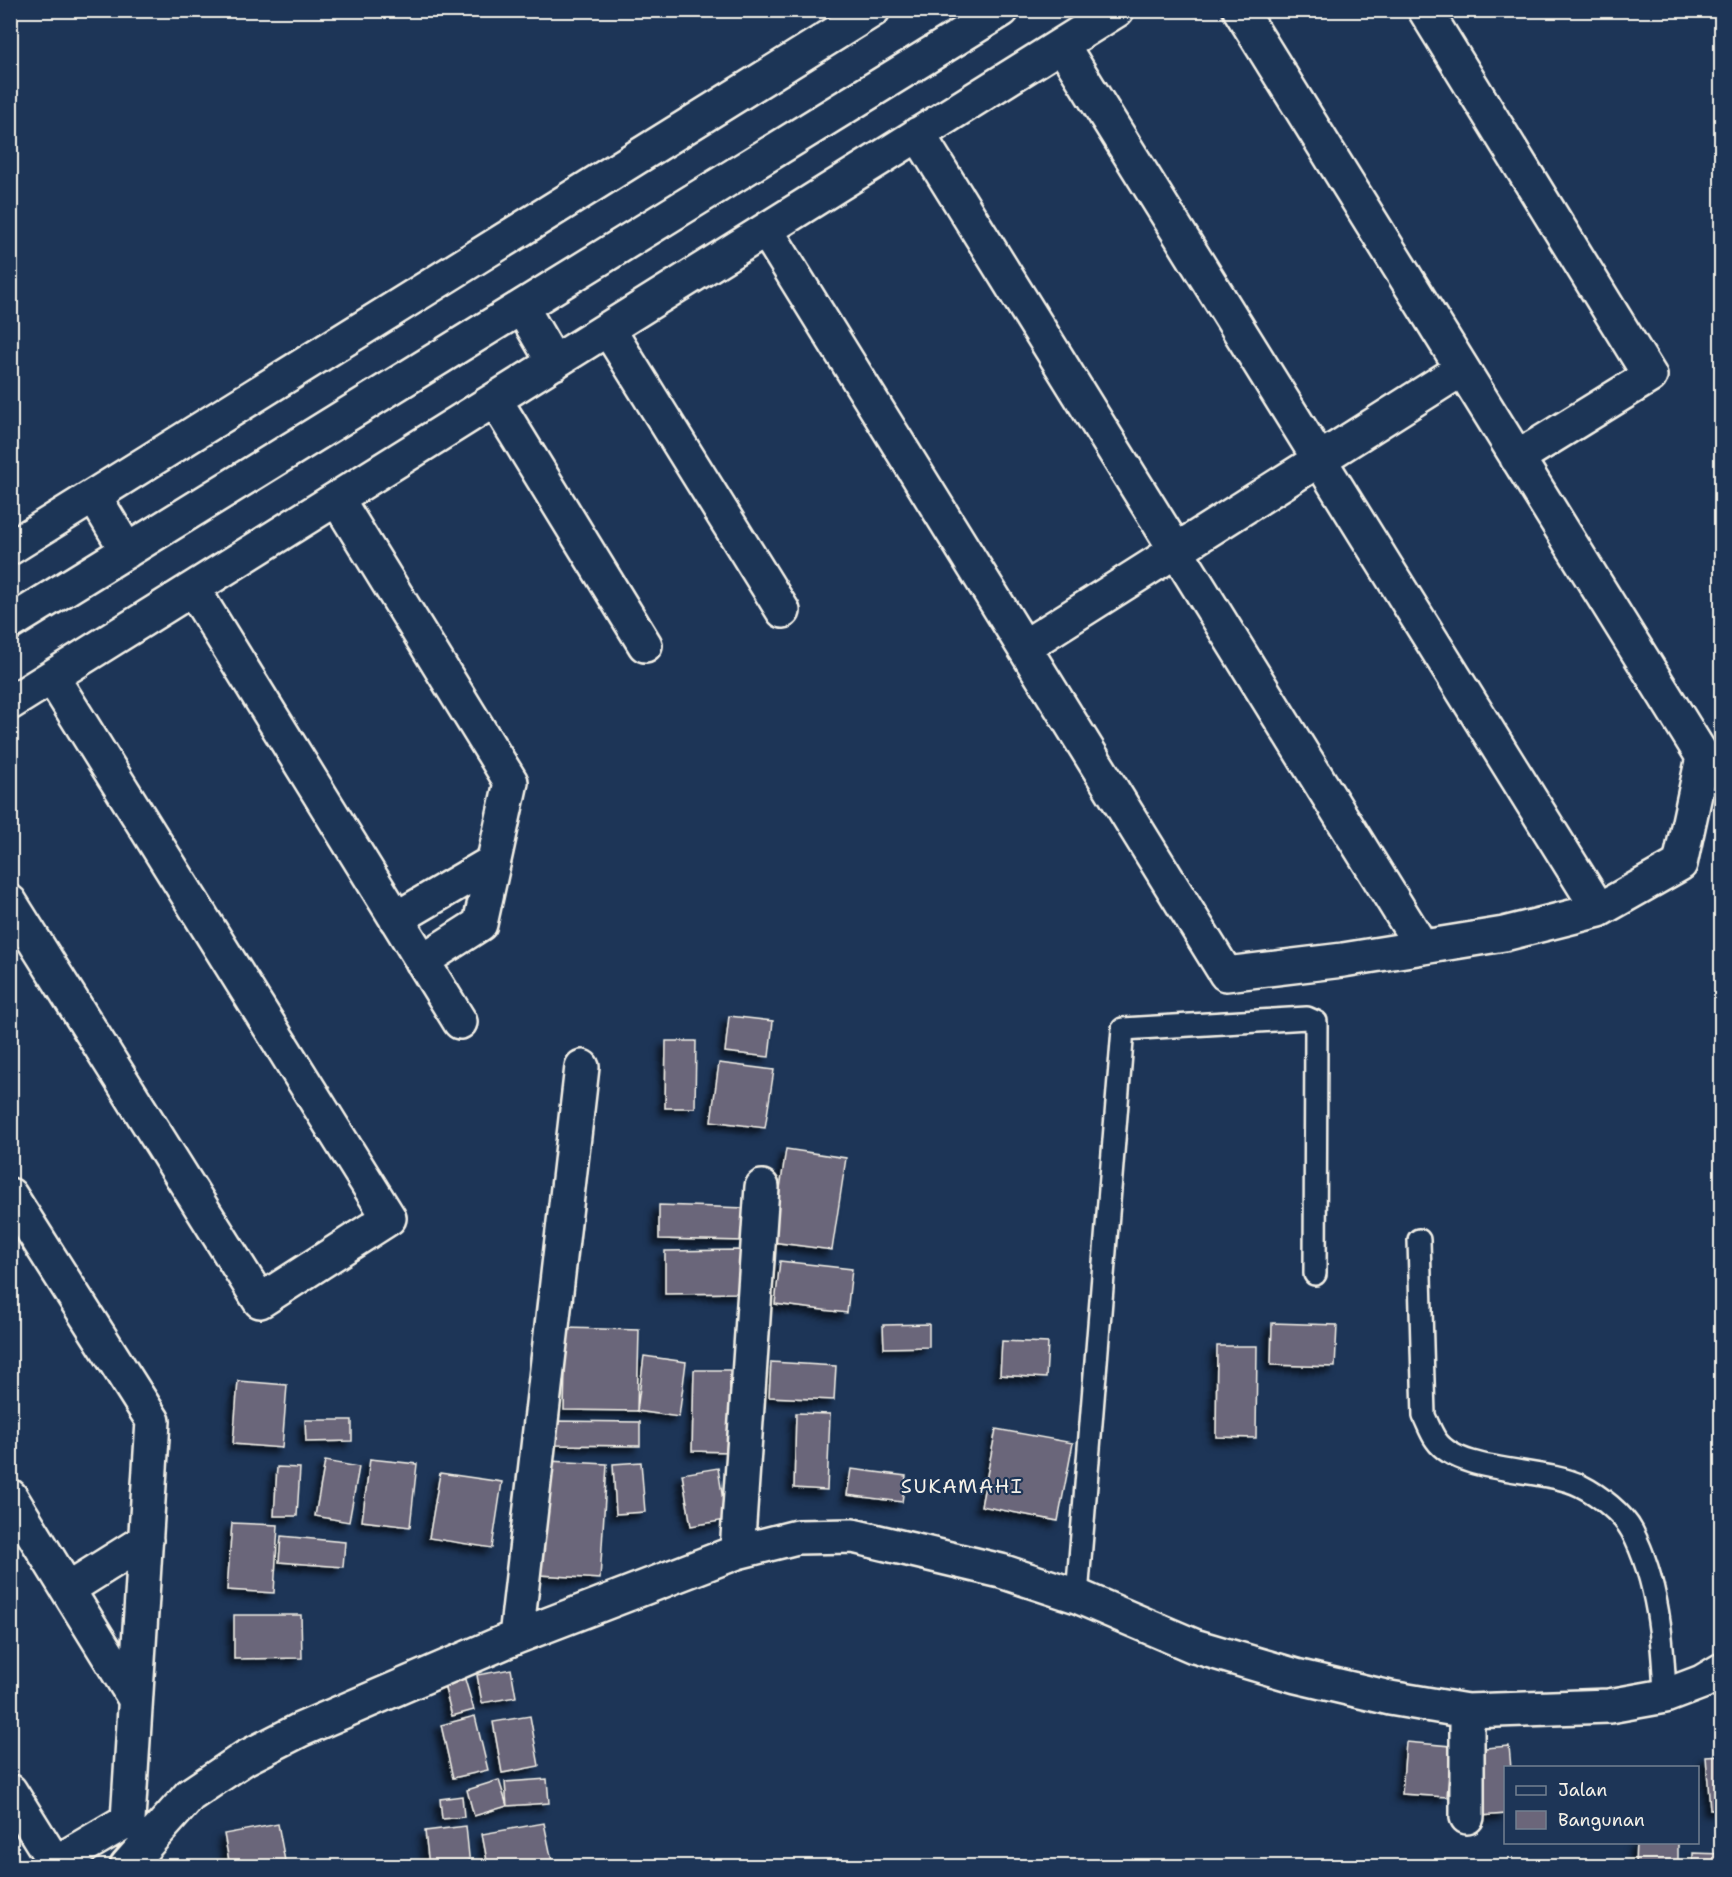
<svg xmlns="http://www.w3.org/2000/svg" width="1732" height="1877" viewBox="0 0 1732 1877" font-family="'Shantell Sans',sans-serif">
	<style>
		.building { fill: #6b667a; stroke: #f4f1e8; stroke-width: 1.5; filter: url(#shadow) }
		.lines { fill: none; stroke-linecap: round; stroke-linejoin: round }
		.lane-casing { stroke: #f4f1e8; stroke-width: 26 }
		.street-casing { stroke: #f4f1e8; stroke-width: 38 }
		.lane { stroke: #1d3557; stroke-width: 21 }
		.street { stroke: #1d3557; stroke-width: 33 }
		.labels { text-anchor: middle; stroke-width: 4.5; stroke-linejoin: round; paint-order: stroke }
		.quarter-label { font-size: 20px; letter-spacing: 1.5px; fill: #f4f1e8; stroke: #1d3557 }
	</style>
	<defs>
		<filter id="shadow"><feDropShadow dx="-5.5" dy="5.5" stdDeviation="3" flood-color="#0009"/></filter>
	</defs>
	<rect width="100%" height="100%" fill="#1d3557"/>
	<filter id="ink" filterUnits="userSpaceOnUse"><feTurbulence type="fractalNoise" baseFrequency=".0167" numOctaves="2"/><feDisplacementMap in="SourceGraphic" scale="12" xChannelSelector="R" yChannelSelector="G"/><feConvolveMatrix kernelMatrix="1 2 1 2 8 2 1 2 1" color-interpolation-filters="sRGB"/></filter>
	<g filter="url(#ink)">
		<path class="building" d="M729,1016L773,1021L769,1057L725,1052Z
			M666,1041H696L695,1108H665Z
			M719,1063L774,1070L765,1128L711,1121Z
			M786,1149L846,1158L832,1250L772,1242Z
			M659,1205L746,1208L745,1241L659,1239Z
			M740,1250L741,1293L665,1294V1251Z
			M780,1261L852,1269L847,1313L775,1304Z
			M1272,1323L1337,1325L1335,1367L1271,1365Z
			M929,1324V1347L884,1348L883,1325Z
			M566,1328L639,1330L637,1411L564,1410Z
			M1002,1341L1048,1343L1046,1378L1000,1375Z
			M1217,1346H1257L1256,1438L1216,1437Z
			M644,1356L686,1362L679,1417L637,1411Z
			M771,1362L836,1366L834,1400L769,1397Z
			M694,1370H730L729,1452L692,1451Z
			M238,1381L287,1385L282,1448L233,1444Z
			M796,1413L830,1414L827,1490L794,1488Z
			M305,1420H352V1441L306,1442Z
			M552,1421L640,1422V1446L552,1445Z
			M996,1429L1073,1443L1058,1521L981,1506Z
			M370,1459L417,1464L410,1527L362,1521Z
			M325,1461L359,1467L349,1522L315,1516Z
			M548,1461L607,1464L600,1579L540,1575Z
			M641,1462L645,1512L616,1514L613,1464Z
			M277,1467L300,1468L297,1516H274Z
			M718,1468L726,1520L691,1526L682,1474Z
			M851,1469L906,1476L902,1502L847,1495Z
			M440,1473L502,1482L492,1548L429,1538Z
			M232,1523L278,1525L274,1593L227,1590Z
			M281,1536L345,1542L343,1567L279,1562Z
			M234,1615H301L302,1658L234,1659Z
			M511,1669L516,1697L482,1703L477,1675Z
			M464,1676L474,1710L452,1716L443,1681Z
			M475,1716L488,1770L453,1778L441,1725Z
			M530,1716L539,1766L502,1773L493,1722Z
			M1406,1742L1451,1746L1447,1797L1402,1794Z
			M1509,1746L1511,1768H1506V1814L1480,1816L1474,1749Z
			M1722,1755V1810H1710L1706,1756Z
			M547,1779L549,1803L507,1806L505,1782Z
			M499,1780L507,1806L474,1816L467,1790Z
			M462,1796L464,1817L442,1819L440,1799Z
			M544,1823L553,1866H488L482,1834Z
			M278,1824L286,1866H230L224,1834Z
			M466,1826L470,1866H429L425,1831Z
			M1636,1842H1678V1866H1635Z
			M1693,1853L1722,1854V1866H1693Z"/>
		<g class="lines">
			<defs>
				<path id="lane" d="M1419,1240L1424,1416C1428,1424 1431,1433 1436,1440C1460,1475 1544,1467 1581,1486C1599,1495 1623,1514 1632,1531C1658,1581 1663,1641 1665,1696
					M1077,1596L1123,1029L1307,1018L1316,1022L1315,1274"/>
				<path id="street" d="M1425,10L1650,376L1517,458
					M1062,45L1599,910
					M918,134L1422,947
					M766,230L1226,974L1343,960L1504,934L1599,910L1680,864L1703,757L1240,10
					M522,308L554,363
					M608,329L783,611
					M495,400L645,645
					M94,496L127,551
					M337,499L511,782L480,924L422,961
					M10,548L873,10
					M193,589L460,1022
					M10,623L1002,10
					M1024,647L1462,369
					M10,703L1117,10
					M10,902L260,1301L389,1218L52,677
					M396,919L493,862
					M10,1195L153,1421L128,1820L55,1863L58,1866
					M10,1496L135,1699
					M737,1552L762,1187
					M68,1589L146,1540
					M516,1637L582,1067
					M1467,1711V1817
					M10,1791L55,1863
					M127,1866L190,1795L245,1758L300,1730L516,1637L737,1552L797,1537L853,1536L1001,1571L1077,1596L1194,1646L1296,1676L1390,1698L1467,1711L1609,1706L1665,1696L1702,1682L1722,1670"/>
			</defs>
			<use href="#lane" class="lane-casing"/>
			<use href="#street" class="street-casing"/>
			<use href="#lane" class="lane"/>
			<use href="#street" class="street"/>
		</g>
	</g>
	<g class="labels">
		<g class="quarter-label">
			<text x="962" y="1493">SUKAMAHI</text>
		</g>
	</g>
	<rect width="1732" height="1877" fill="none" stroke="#1d3557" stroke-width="36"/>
	<rect x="18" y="18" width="1696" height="1841" fill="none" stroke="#f4f1e8" stroke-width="2" filter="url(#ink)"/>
	<rect x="1504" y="1766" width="195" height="78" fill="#1d3557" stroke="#738091" stroke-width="1.5"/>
	<rect x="1516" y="1786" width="30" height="9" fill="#1d3557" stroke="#738091" stroke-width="1.5"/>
	<text x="1558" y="1796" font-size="18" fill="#f4f1e8">Jalan</text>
	<rect x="1516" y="1811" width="30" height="18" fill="#6b667a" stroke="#738091" stroke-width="1.5"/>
	<text x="1558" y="1826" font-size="18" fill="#f4f1e8">Bangunan</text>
</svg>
